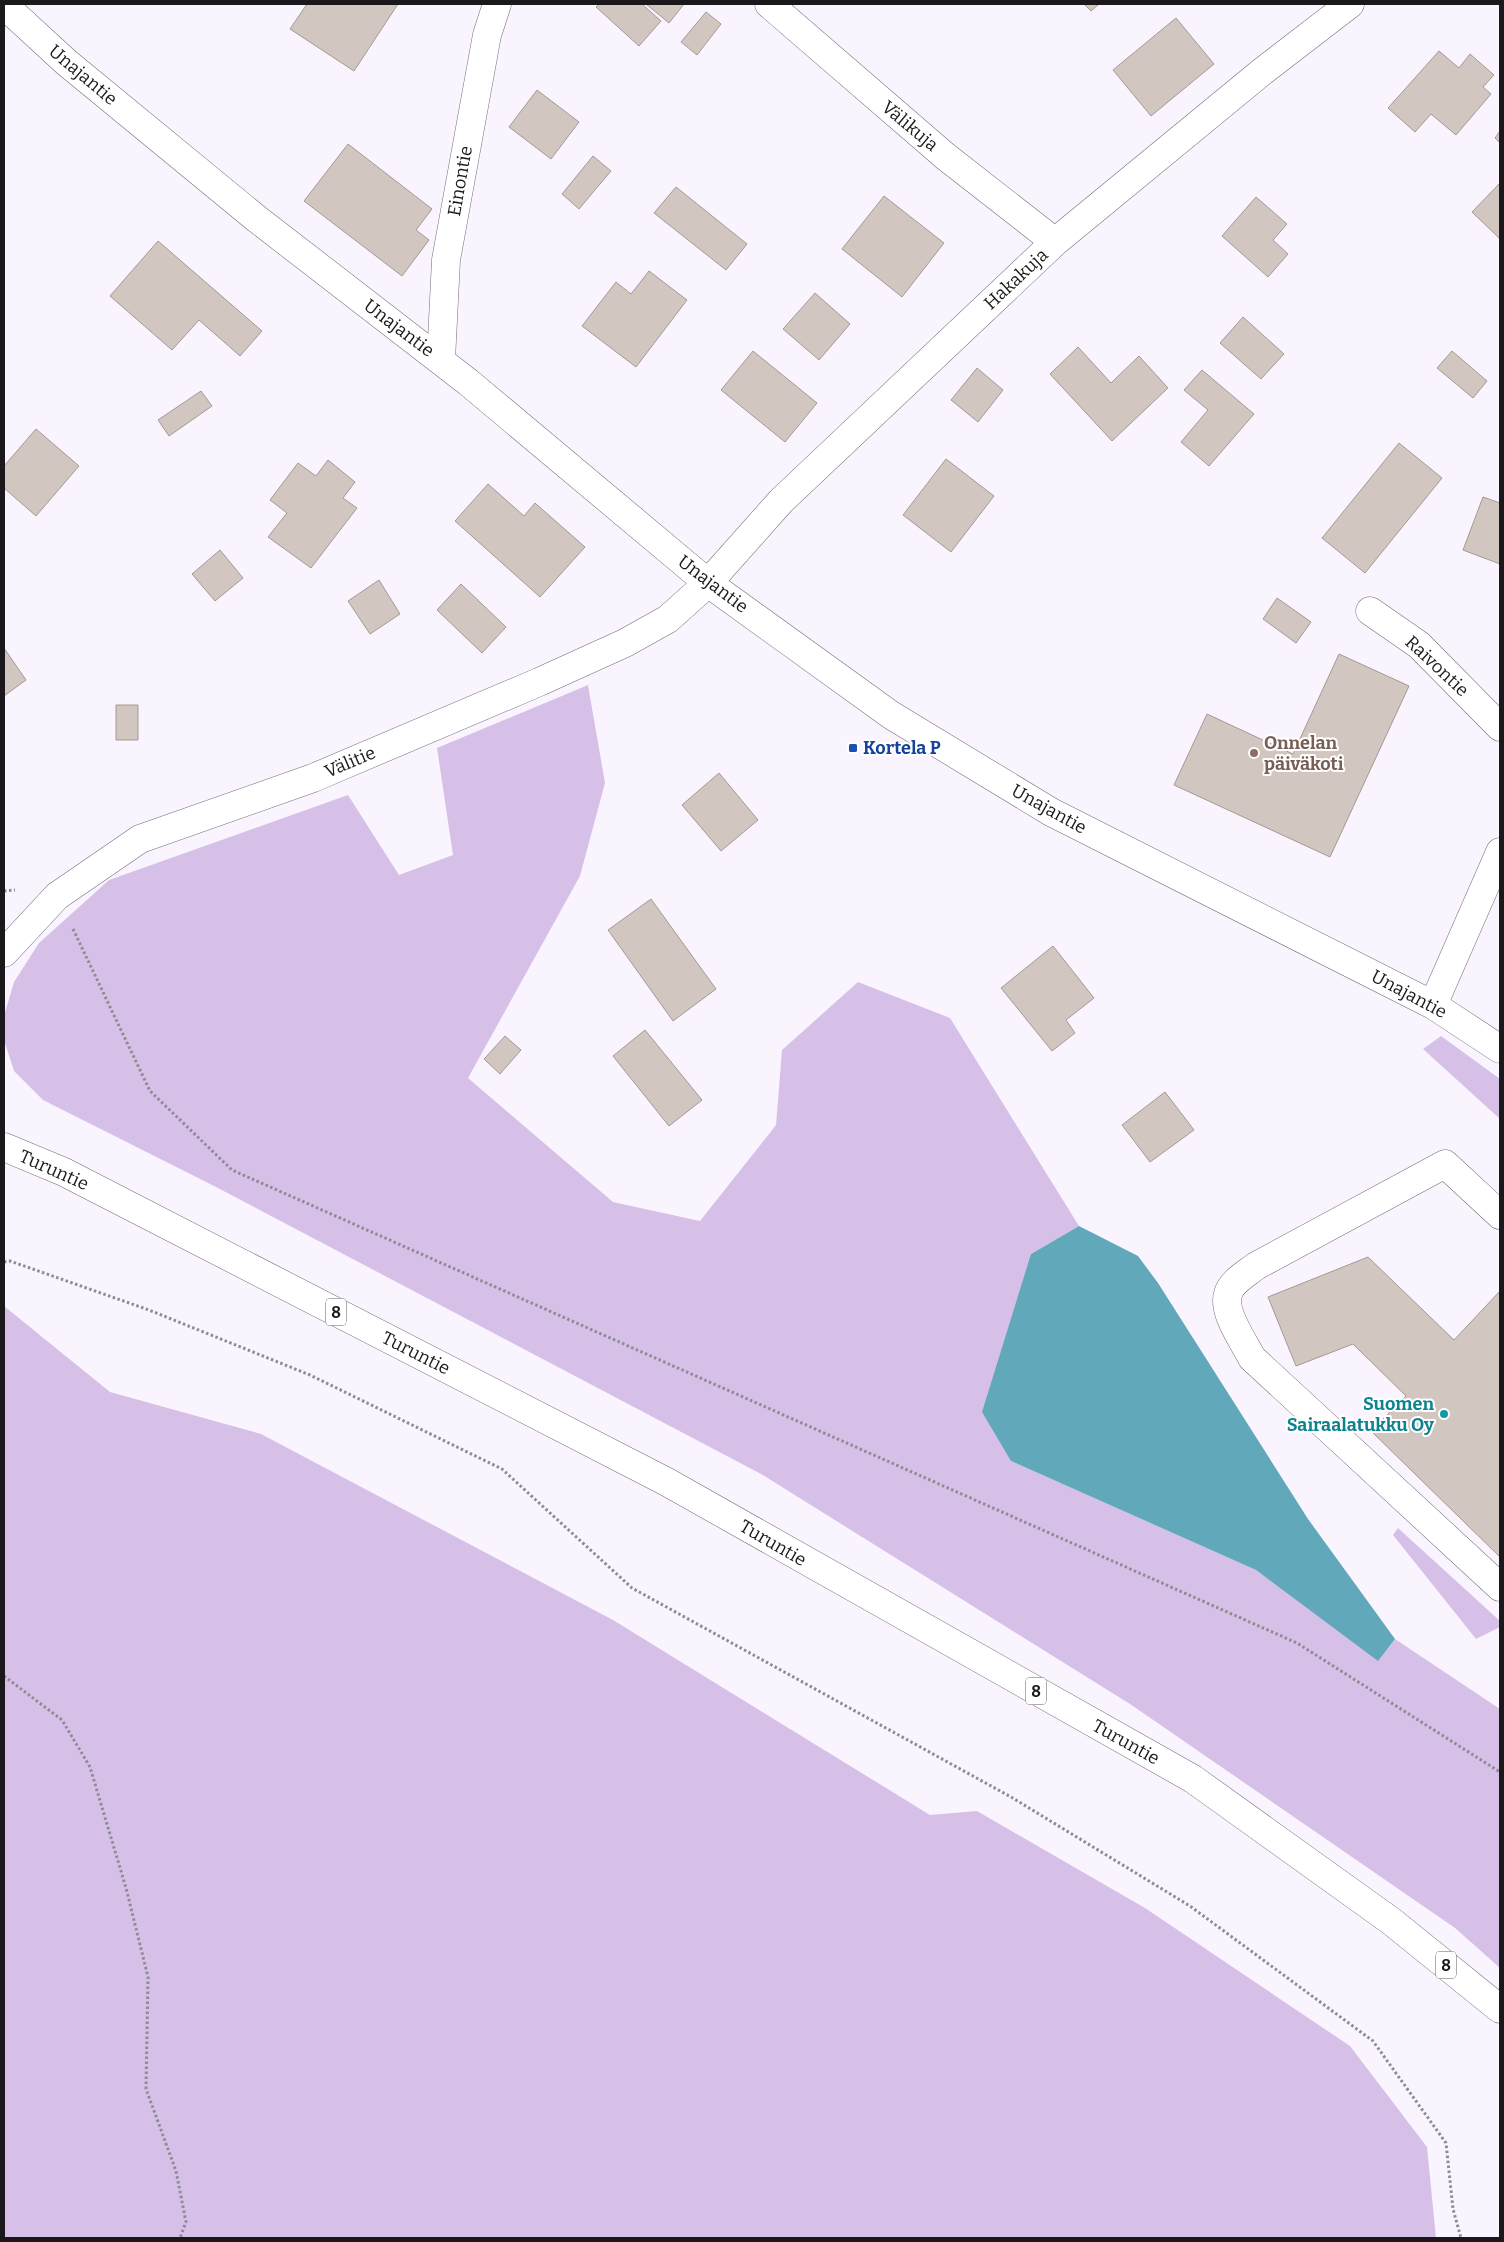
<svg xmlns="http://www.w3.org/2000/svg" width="1504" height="2242" viewBox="0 0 1504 2242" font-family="Bitter,serif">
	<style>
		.green { fill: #d7c0e8 }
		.water { fill: #61a8bb }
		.building { fill: #d2c6c0; stroke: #a49993 }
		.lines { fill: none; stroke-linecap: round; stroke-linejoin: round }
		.minor-casing { stroke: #736d77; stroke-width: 29 }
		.highway-casing { stroke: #736d77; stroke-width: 29 }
		.path { stroke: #8f8b92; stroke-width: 3; stroke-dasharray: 2.5 2.5; stroke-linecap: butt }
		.minor { stroke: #fff; stroke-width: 28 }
		.highway { stroke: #fff; stroke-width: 28 }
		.transit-dot { fill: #1a4fb4; stroke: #fff; stroke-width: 2 }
		.education-dot { fill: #8d6e63; stroke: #fff; stroke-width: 2 }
		.culture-dot { fill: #0f9aa8; stroke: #fff; stroke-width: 2 }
		.labels { text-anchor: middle; stroke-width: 4; stroke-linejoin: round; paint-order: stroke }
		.shield { fill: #fff; stroke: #5f5d5f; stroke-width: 1 }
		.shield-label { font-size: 16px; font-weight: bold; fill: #1a181b }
		.street-label { font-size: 18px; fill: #1a181b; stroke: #fff }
		.education-label { font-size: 18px; font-weight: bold; fill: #785e54; stroke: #fff; text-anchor: start }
		.transit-label { font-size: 18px; font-weight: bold; fill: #164399; stroke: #fff; text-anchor: start }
		.culture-label { font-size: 18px; font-weight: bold; fill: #0d838f; stroke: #fff; text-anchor: end }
	</style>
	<rect width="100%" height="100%" fill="#faf4ff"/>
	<path class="green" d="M588,685L605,783L580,876L468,1078L613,1202L700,1221L776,1125L782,1050L858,982L950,1018L1079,1226L1031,1254L1011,1461L1256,1570L1378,1660L1395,1639L1500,1709V1968L1455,1928L1130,1704L761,1474L216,1187L43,1100L14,1071L4,1040V1016L14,982L39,943L109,880L348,795L399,875L453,855L437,748Z
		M1441,1036L1500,1079V1119L1423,1049Z
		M4,1306L110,1392L261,1434L613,1620L930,1815L977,1811L1145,1908L1350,2046L1427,2147L1436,2238H4Z
		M1398,1528L1500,1621V1627L1476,1639L1393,1535Z"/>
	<path class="water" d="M1079,1226L1138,1256L1158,1283L1308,1519L1395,1639L1378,1661L1256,1570L1011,1461L982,1412L1031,1254Z"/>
	<path class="building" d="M307,4H398L354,71L290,29Z
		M600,4H642L661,21L639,46L596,7Z
		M646,4H684L669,23Z
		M1084,4H1099L1091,11Z
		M706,12L721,24L697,55L681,42Z
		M1176,18L1214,64L1151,116L1113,70Z
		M1439,51L1459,68L1470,54L1494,75L1483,87L1491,94L1456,135L1431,114L1415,132L1388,108Z
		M537,90L579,122L551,159L509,127Z
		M1500,131V143L1495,138Z
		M348,144L432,209L416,230L429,240L402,276L304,201Z
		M593,156L611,171L579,209L562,194Z
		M1500,183V239L1472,212Z
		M676,187L747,244L726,270L654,213Z
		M884,196L944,243L902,297L842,249Z
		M1256,197L1287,224L1273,240L1288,254L1268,277L1222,236Z
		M158,241L262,331L240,356L199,320L172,350L110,296Z
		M649,271L687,300L636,367L582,326L616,282L631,294Z
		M815,293L850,324L819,360L783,329Z
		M1243,317L1284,354L1261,379L1220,343Z
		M1078,347L1111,383L1139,356L1168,388L1112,441L1050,374Z
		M753,351L817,403L785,442L721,390Z
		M1452,351L1487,381L1473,398L1437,368Z
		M977,368L1003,390L978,422L951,400Z
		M1202,370L1254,414L1209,466L1181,442L1208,410L1184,390Z
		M201,391L212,406L169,436L158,420Z
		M36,429L79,466L36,516L4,488V466Z
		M1399,443L1442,478L1365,573L1322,538Z
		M946,459L994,496L951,552L903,515Z
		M328,460L355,482L343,498L357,508L311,568L268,537L287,513L270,500L298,463L316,476Z
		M488,484L524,516L535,503L585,547L540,597L455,521Z
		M1483,497L1500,503V564L1463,550Z
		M220,550L243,578L215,601L192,574Z
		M379,580L400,614L370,634L348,601Z
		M461,584L506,627L482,653L437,610Z
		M1277,598L1311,622L1296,643L1263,619Z
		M4,648L26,680L4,696Z
		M1339,654L1409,686L1330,857L1174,785L1207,714L1293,754Z
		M116,705H138V740H116Z
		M719,773L758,820L721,851L682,805Z
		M651,899L716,989L673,1021L608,930Z
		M1053,946L1094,998L1066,1020L1075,1033L1052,1051L1001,988Z
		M645,1030L702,1100L669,1126L613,1056Z
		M505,1036L521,1050L500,1074L484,1059Z
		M1165,1092L1194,1130L1150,1162L1122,1125Z
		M1368,1257L1454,1340L1500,1291V1557L1371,1431L1406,1396L1353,1344L1296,1366L1268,1297Z"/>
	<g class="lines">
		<defs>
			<path id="minor" d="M769,4L945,156L1055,242
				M4,5L66,62L257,219L468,382L708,583L891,715L1051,812L1433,1005L1500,1049
				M441,360L446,260L487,35L497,4
				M1370,611L1419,645L1500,727
				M4,953L57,896L140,839L313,778L539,682L625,643L668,619L708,583L781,501L1055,242L1263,71L1350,4
				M1433,1005L1500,852
				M1500,1215L1445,1164L1256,1266C1246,1274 1231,1282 1228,1294C1222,1312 1244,1342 1252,1358L1500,1587"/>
			<path id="highway" d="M4,1147L64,1172L667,1482L1193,1779L1391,1921L1500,2009"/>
		</defs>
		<use href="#minor" class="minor-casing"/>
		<use href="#highway" class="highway-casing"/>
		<path class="path" d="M4,891L15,890
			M73,929L150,1091L232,1170L1297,1643L1500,1772
			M4,1262L10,1261L149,1310L310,1375L502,1469L632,1588L1011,1797L1190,1906L1373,2041L1446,2143L1453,2209L1461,2238
			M4,1676L62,1720L90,1767L126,1888L148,1977L146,2089L176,2171L186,2222L180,2238"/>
		<use href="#minor" class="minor"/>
		<use href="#highway" class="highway"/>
	</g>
	<rect class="transit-dot" x="848" y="743" width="10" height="10" rx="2.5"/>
	<circle class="education-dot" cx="1254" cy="753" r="5"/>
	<circle class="culture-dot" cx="1444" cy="1414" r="5"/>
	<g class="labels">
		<g class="shield">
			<rect x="326" y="1298.5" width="20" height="27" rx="4"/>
			<rect x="1026" y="1677.5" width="20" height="27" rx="4"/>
			<rect x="1436" y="1951.5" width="20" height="27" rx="4"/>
		</g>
		<g class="shield-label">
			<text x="336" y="1318">8</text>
			<text x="1036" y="1697">8</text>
			<text x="1446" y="1971">8</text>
		</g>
		<g class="street-label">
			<text transform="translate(83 75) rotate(40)" y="6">Unajantie</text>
			<text transform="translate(910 126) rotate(40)" y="6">Välikuja</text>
			<text transform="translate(460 181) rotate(-80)" y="6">Einontie</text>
			<text transform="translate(1016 279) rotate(-43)" y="6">Hakakuja</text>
			<text transform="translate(399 328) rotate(37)" y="6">Unajantie</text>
			<text transform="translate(713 584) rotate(37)" y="6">Unajantie</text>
			<text transform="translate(1437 666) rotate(43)" y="6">Raivontie</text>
			<text transform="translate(350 762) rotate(-23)" y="6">Välitie</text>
			<text transform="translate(1049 809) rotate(29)" y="6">Unajantie</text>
			<text transform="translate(1409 994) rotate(28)" y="6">Unajantie</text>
			<text transform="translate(54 1170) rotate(24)" y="6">Turuntie</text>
			<text transform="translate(416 1353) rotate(27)" y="6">Turuntie</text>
			<text transform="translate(773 1543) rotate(30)" y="6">Turuntie</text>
			<text transform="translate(1126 1742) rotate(29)" y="6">Turuntie</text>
		</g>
		<g class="education-label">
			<text x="1264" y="749">Onnelan<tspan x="1264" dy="21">päiväkoti</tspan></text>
		</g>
		<g class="transit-label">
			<text x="863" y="754">Kortela P</text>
		</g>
		<g class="culture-label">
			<text x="1434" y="1410">Suomen<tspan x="1434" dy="21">Sairaalatukku Oy</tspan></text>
		</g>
	</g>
	<rect width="1504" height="2242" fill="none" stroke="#1a181b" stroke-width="10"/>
</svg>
